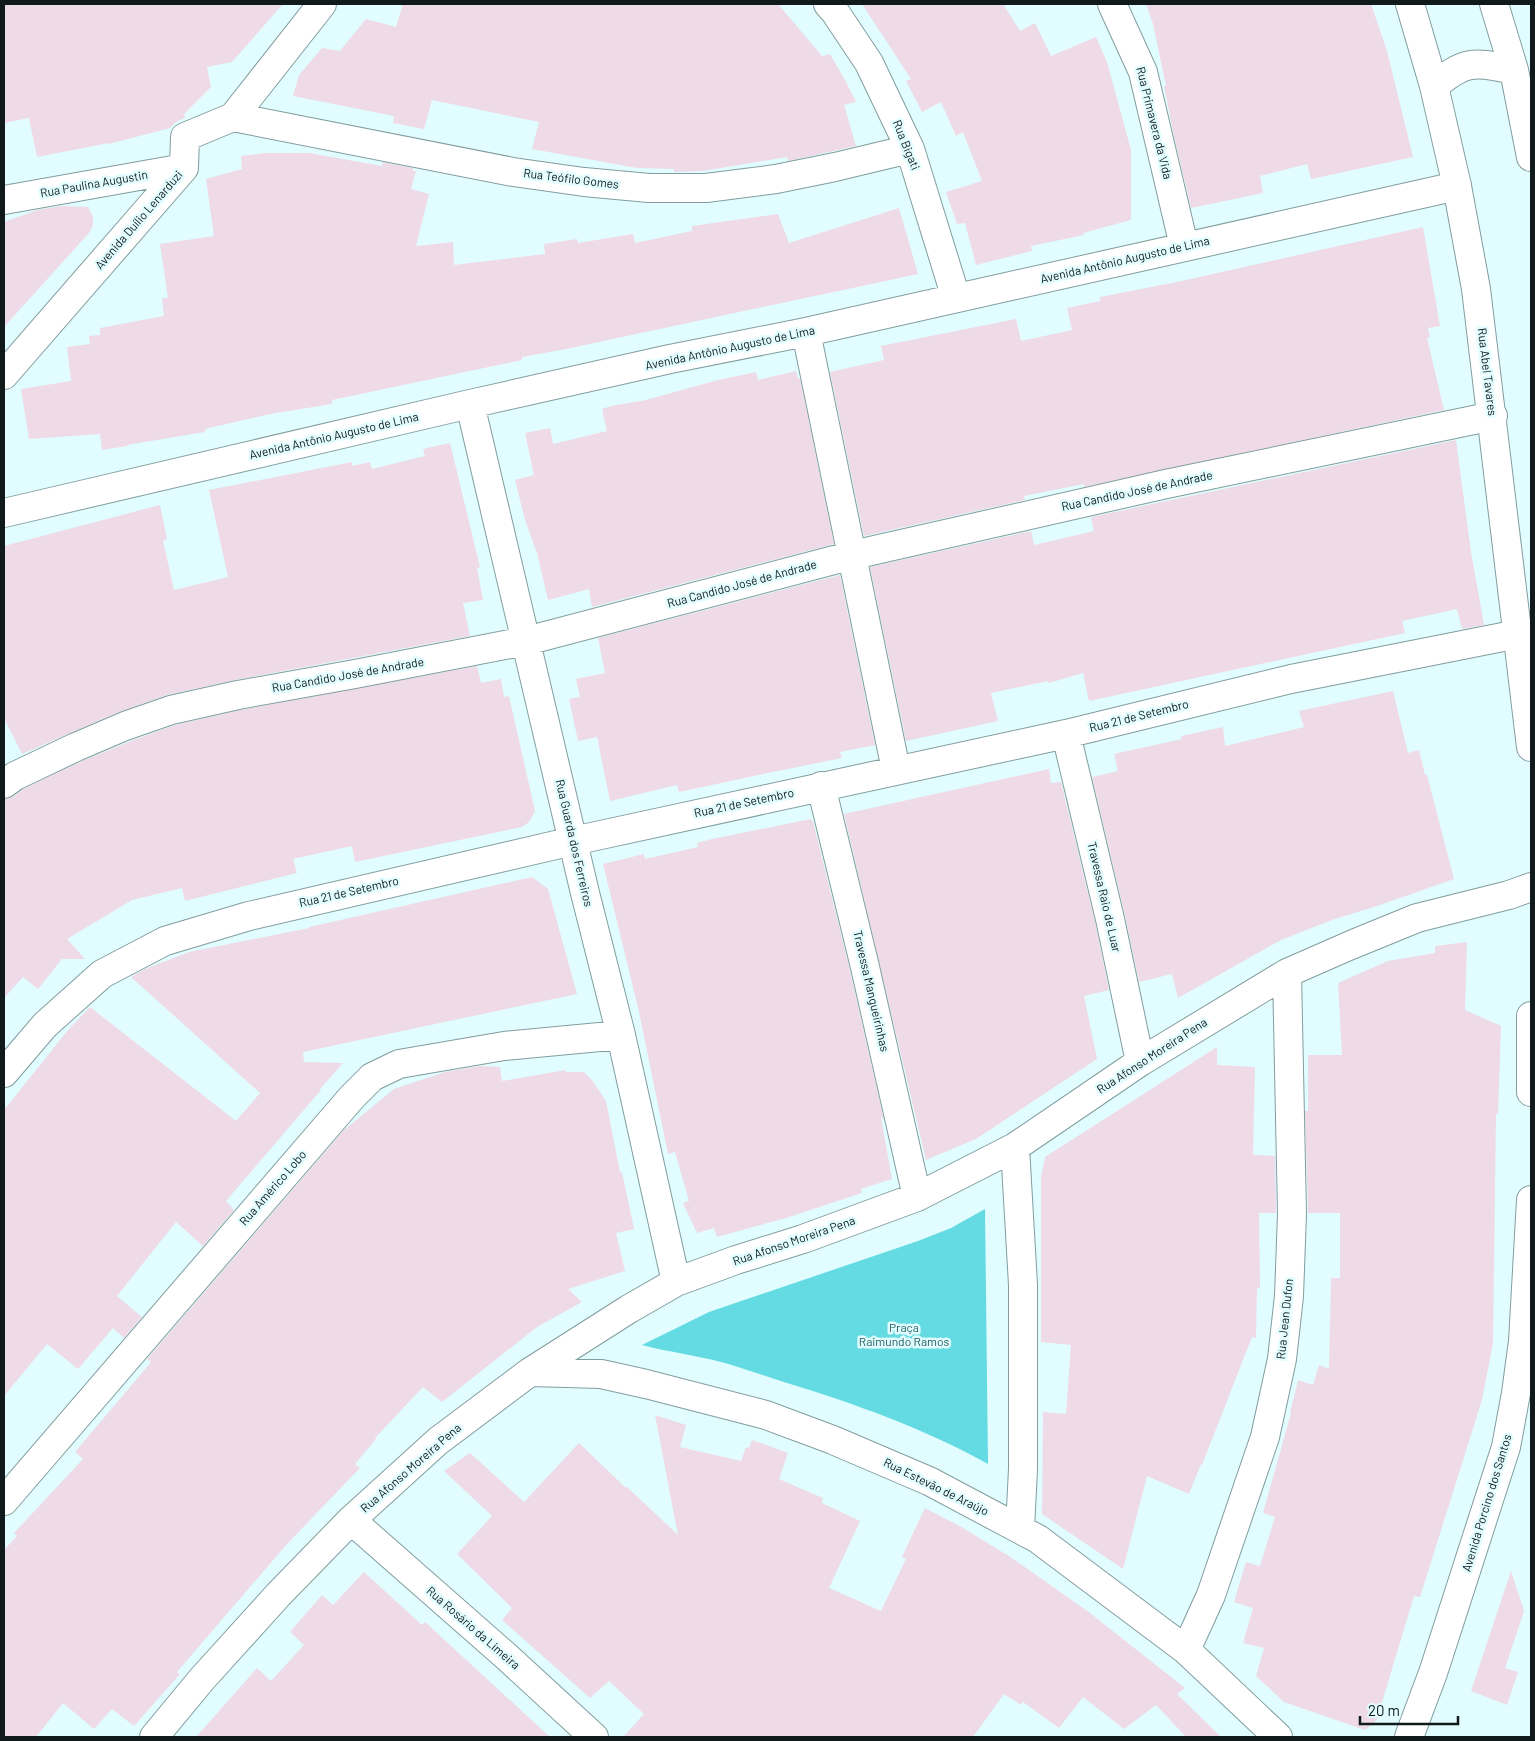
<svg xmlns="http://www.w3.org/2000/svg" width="1535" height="1741" viewBox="0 0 1535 1741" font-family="Barlow,sans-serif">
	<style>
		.green { fill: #64dbe2 }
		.building { fill: #efdae7 }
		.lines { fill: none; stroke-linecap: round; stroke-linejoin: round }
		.minor-casing { stroke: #829d9e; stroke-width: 30 }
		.secondary-casing { stroke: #829d9e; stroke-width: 30 }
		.minor { stroke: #fff; stroke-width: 28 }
		.secondary { stroke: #fff; stroke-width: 28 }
		.labels { text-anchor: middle; stroke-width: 5; stroke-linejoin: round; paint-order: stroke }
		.street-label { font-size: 12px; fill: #101a1b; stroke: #e1fdff }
		.park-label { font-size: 12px; fill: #265b5e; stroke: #e1fdff }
	</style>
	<rect width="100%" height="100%" fill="#e1fdff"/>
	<path class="green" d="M985,1209L988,1464C925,1429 856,1404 787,1383C765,1376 743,1368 721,1362C695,1355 668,1352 642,1345L709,1312L918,1241L951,1228Z"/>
	<path class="building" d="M4,4H283L232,62L207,67L211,87L184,114L185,118L176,122L170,128L109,144V143L37,157L29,118L4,123Z
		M403,4H778L822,56L830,54L846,82L856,102L844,105L856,146L788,161L787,157L703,171L674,172V169L637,168L532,149L539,122L432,100L424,129L393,123L394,116L293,96L299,75L322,48L340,51L366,19L396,27Z
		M862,4H1003L1020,31L1035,23L1051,56L1096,37L1107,62L1131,150V220L1083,233L1084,235L1031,246L1032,251L976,265L965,223L957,224L946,192L982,181L963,132L956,136L941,102L922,112L906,81L911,79Z
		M1146,4H1371L1387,51L1413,157L1311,179L1307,164L1260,176L1263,193L1191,208L1173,132L1164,86H1166L1153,24Z
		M265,153H309L382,166L383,162L413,168V171H416L411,189L429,194L416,246L453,242L454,265L545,254L544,244L577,239L578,243L633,234L635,243L692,231V226L778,214L789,243L899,208L918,274L566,349L522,357V360L332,400V404L270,414L205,429V432L127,445V446L102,450L100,434L29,439L21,389L71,381L67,347L90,344L89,336L100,335V328L164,316L162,298H168L160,244L214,236L206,179L242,169L241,156Z
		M62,206L88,207L93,217V225L89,233L4,327V222L37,210Z
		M1423,227L1440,326L1428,328L1430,337L1427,338L1444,410L1084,487V484L1024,496L1025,500L864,536L830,372L884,360L881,346L1016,319L1021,341L1072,330L1067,308L1100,301V297L1177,282Z
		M796,371L798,379L800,378L834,544L592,607L589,589L548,600L537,553L525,520L515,480L534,475L525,433L550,428L553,444L607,431L602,409L611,406L646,400L718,380L756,372L758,380Z
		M1456,440L1471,552L1484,625L1462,629L1457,609L1402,621L1405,633L1089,701L1083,673L1049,683L1048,681L991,693L998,721L906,741L870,567L1031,531L1034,545L1094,531L1091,517Z
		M450,443L480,567L477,568L483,600L463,603L470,636L235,680L167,695L119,712L22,754L4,718V546L160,505L167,539L163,541L174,590L228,577L209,490L352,462V466L370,462L372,469L425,456L423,449Z
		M840,575L875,745L840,752L842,758L763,774L679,792L677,785L610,801L597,737L578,741L569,699L580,697L576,679L605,673L598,638Z
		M477,666L481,683L501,679L504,697L509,696L535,811L529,822L522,827L355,862L352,846L293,859L297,873L185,901L182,888L132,900L67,939L85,959H62L38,989L23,977L4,998V799L13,797L23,789L82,761L131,741L175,725L241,710Z
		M1393,691L1408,753L1419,750L1425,775H1427L1454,879L1380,905L1332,920L1281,940L1178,998L1172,974L1139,982L1125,915L1092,777L1118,771L1114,754L1182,739L1181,736L1223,727L1225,746L1304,727L1299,711Z
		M1049,769L1051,783L1061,782L1095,922L1109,990L1084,996L1097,1059L976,1139L926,1160L844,814Z
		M811,819L812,821H813L850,971L884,1120L881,1117L892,1179L861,1189L862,1193L847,1198L786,1218L717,1237L714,1228L697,1233L683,1203L689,1201L675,1152L668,1154L639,1012L603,864L644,854L645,859L698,847L697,843L712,839Z
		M532,877L548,889L577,994L303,1052L304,1062L343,1063L320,1089L321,1090L226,1201L234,1210L203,1246L176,1222L117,1296L142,1317L124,1338L113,1328L78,1369L47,1344L4,1396V1110L68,1030L90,1007L236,1121L260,1093L131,977L145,969L189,952L309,928V927Z
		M1467,942L1465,1010L1501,1026L1498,1114H1496L1493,1343L1482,1400L1420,1597L1414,1596L1377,1719L1373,1724L1365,1730L1284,1702L1256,1676L1264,1648L1243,1643L1253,1608L1234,1602L1246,1562L1260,1566L1275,1517L1263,1513L1291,1413H1290L1298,1380L1313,1385L1319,1365L1329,1369L1331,1278H1340V1213H1308L1305,1111H1308V1055H1342L1338,983L1388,961L1435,953V946Z
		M1217,1047V1065L1255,1067L1253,1155L1275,1156L1276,1213H1259L1260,1288H1257L1256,1338L1252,1337L1202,1465L1201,1464L1189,1494L1147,1476L1123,1569L1042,1514L1043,1412L1066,1414L1071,1345L1041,1342V1177L1045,1157Z
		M480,1066L500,1067L502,1081L566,1070V1072H584L592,1080L606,1101L620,1172H622L634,1229L616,1233L625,1271L568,1289L582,1302L537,1327L442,1402L423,1387L375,1438L376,1439L355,1464L360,1468L287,1544L177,1672L180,1674L134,1726L112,1709L94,1729L63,1703L36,1737H4V1550L17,1536L14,1533L83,1459L75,1452L151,1362L147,1359L344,1130L394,1089L445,1072Z
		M655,1415L686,1425L680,1447L741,1461L746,1447L749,1448L752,1440L788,1453L779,1479L823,1498L822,1503L860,1521L829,1588L881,1611L906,1559L902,1557L925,1508L963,1528L1012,1558L1090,1613L1185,1688L1177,1694L1221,1737H1186L1156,1705L1124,1729L1083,1697L1059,1728L1023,1702L1021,1705L1004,1694L973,1737H623L644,1714L609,1681L590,1698L502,1620L512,1608L457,1554L492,1516L444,1471L470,1453L524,1502L579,1443L626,1488L627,1487L678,1535L669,1489L678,1455L669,1488Z
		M1511,1571L1524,1611L1505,1668L1518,1672L1507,1705L1471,1691Z
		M364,1572L422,1625L425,1622L550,1737H196L257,1668L271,1681L304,1645L290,1632L322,1595L333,1605Z"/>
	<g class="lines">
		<defs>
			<path id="minor" d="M828,4L835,12L869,63L910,149L956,298
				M1112,4L1143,72L1184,246
				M233,117L513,172L584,182L649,188H706L776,179L835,167L910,149
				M4,200L184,168
				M806,332L896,770
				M4,375L184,168L185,137L233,117L322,4
				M470,404L585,893L621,1035L676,1282
				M4,513L470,404L670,359L806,332L1457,186
				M1066,734L1110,919L1140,1062
				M4,784L15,776L76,747L125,726L171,710L238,695L355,674L526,641L853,555L1166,484L1493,416
				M821,786L865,967L917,1197
				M1531,1016V1092
				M4,1073L45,1025L102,974L165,941L249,916L573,841L1066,734L1291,679L1518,634H1531
				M1015,1147L1023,1285V1469L1020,1529
				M530,1372L601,1374L646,1384L766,1415L833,1440L929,1481L1038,1539L1186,1650L1278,1737
				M4,1501L352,1097L372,1077L399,1064L504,1046L621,1035
				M351,1520L507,1657L594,1737
				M1186,1650L1211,1595L1265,1437L1282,1359L1289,1296L1292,1214L1287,973
				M154,1737L202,1679L278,1595L351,1520L438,1441L530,1372L629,1309L676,1282L736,1260L803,1239L917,1197L1015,1147L1140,1062L1287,973L1351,945L1417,918L1509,895L1531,887
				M1409,1737L1433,1673L1506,1447L1516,1393L1523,1341L1531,1200"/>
			<path id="secondary" d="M1410,4L1434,86L1457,186L1476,289L1531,747
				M1494,4L1514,70L1531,157
				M1434,86C1467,59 1473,62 1514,70"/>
		</defs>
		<use href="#minor" class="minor-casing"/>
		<use href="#secondary" class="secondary-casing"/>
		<use href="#minor" class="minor"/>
		<use href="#secondary" class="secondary"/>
	</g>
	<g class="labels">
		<g class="street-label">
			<text transform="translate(1154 123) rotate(76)" y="4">Rua Primavera da Vida</text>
			<text transform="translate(906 145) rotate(68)" y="4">Rua Bigati</text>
			<text transform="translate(571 179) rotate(7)" y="4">Rua Teófilo Gomes</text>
			<text transform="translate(94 184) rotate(-10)" y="4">Rua Paulina Augustin</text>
			<text transform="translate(139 220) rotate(-49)" y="4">Avenida Duílio Lenarduzi</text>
			<text transform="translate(1125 260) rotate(-13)" y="4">Avenida Antônio Augusto de Lima</text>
			<text transform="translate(730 348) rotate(-12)" y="4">Avenida Antônio Augusto de Lima</text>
			<text transform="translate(1487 372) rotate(83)" y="4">Rua Abel Tavares</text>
			<text transform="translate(334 436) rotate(-13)" y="4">Avenida Antônio Augusto de Lima</text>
			<text transform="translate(1137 491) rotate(-12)" y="4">Rua Candido José de Andrade</text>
			<text transform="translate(742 584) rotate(-15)" y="4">Rua Candido José de Andrade</text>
			<text transform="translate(348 675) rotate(-10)" y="4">Rua Candido José de Andrade</text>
			<text transform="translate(1139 716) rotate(-14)" y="4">Rua 21 de Setembro</text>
			<text transform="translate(744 803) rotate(-12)" y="4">Rua 21 de Setembro</text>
			<text transform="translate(574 843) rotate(77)" y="4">Rua Guarda dos Ferreiros</text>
			<text transform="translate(349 892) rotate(-13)" y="4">Rua 21 de Setembro</text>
			<text transform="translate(1104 897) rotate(77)" y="4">Travessa Raio de Luar</text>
			<text transform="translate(871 991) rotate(77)" y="4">Travessa Mangueirinhas</text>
			<text transform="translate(1152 1056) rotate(-33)" y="4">Rua Afonso Moreira Pena</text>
			<text transform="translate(273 1188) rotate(-49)" y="4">Rua Américo Lobo</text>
			<text transform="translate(794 1241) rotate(-19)" y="4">Rua Afonso Moreira Pena</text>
			<text transform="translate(1285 1319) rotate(-84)" y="4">Rua Jean Dufon</text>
			<text transform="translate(411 1468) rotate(-41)" y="4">Rua Afonso Moreira Pena</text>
			<text transform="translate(936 1487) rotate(26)" y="4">Rua Estevão de Araújo</text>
			<text transform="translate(1487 1503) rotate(-73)" y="4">Avenida Porcino dos Santos</text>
			<text transform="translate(473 1628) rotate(41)" y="4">Rua Rosário da Limeira</text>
		</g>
		<g class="park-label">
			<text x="904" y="1332">Praça<tspan x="904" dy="14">Raimundo Ramos</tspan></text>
		</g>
	</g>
	<rect width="1535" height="1741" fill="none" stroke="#101a1b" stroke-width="10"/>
	<path d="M1360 1716v8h98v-8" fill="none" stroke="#101a1b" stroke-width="2.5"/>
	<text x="1368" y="1716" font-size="15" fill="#101a1b" stroke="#e1fdff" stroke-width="4" paint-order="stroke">20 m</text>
</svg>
